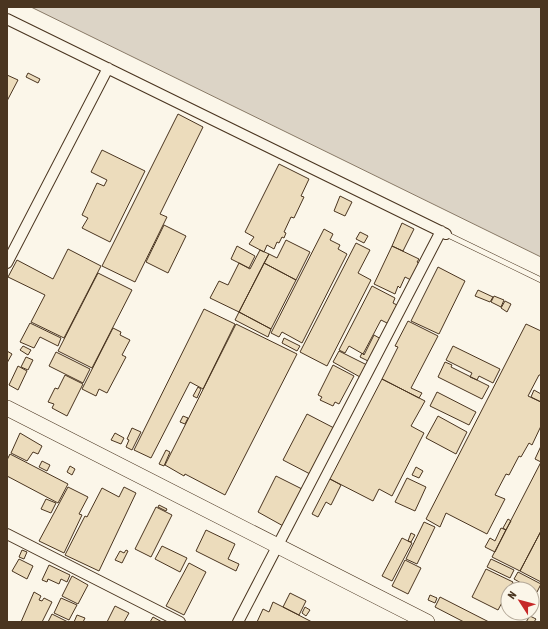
<svg xmlns="http://www.w3.org/2000/svg" width="548" height="629" viewBox="0 0 548 629" font-family="'Asap Condensed',sans-serif">
	<style>
		.water { fill: #dcd4c6; stroke: #887966 }
		.building { fill: #ecdcbc; stroke: #4a3520 }
		.lines { fill: none; stroke-linecap: round; stroke-linejoin: round }
		.lane-casing { stroke: #4a3520; stroke-width: 6 }
		.street-casing { stroke: #4a3520; stroke-width: 12 }
		.secondary-casing { stroke: #4a3520; stroke-width: 16 }
		.lane { stroke: #fbf6e9; stroke-width: 5 }
		.street { stroke: #fbf6e9; stroke-width: 10 }
		.secondary { stroke: #fbf6e9; stroke-width: 15 }
	</style>
	<rect width="100%" height="100%" fill="#fbf6e9"/>
	<path class="water" d="M31,7H541V257Z"/>
	<path class="building" d="M28,73L40,79L38,83L26,77Z
		M7,75L18,80L7,101Z
		M178,114L203,127L160,214L167,217L135,282L102,266Z
		M102,150L145,171L110,242L82,228L88,218L82,215L97,183L104,186L107,180L91,172Z
		M279,164L309,179L301,196L304,197L294,218L291,217L284,232L286,233L284,238L282,237L279,243L277,242L274,249L267,245L264,252L249,244L254,237L245,232Z
		M340,196L352,202L345,216L334,211Z
		M402,223L414,229L403,251L392,246Z
		M164,225L186,236L168,273L146,262Z
		M324,229L333,234L330,240L340,245L338,249L347,254L302,343L282,332L279,337L271,333Z
		M360,232L368,236L364,243L356,239Z
		M286,240L310,252L296,280L264,263L269,254L277,258Z
		M356,243L370,250L358,273L371,280L327,366L300,352Z
		M237,246L255,256L249,268L231,259Z
		M392,246L419,259L417,262L420,264L411,280L405,277L400,288L398,286L395,294L374,284Z
		M68,249L101,266L64,338L31,322L45,295L8,277L17,260L53,279Z
		M260,250L269,254L239,312L210,298L219,281L228,285L239,263L250,269Z
		M264,263L296,280L271,329L239,312Z
		M438,267L465,281L439,334L411,321Z
		M98,273L132,290L92,368L58,351Z
		M372,286L395,298L393,303L399,306L389,324L381,320L363,354L349,346L345,353L339,350Z
		M478,290L493,297L490,302L475,296Z
		M494,296L504,300L501,307L491,302Z
		M505,301L511,304L507,312L501,308Z
		M204,309L235,324L203,389L190,382L151,458L134,450Z
		M239,312L271,329L268,337L235,320Z
		M408,321L438,336L411,388L422,393L419,398L382,379L398,347L395,346Z
		M30,323L61,338L58,346L40,337L34,348L20,342Z
		M236,324L297,354L225,495L185,474L184,476L165,465Z
		M526,324L541,331V375H539L528,396L541,402V426L532,445L529,443L521,457L519,456L509,475L506,474L495,495L505,499L487,534L446,513L440,527L426,519Z
		M113,328L121,332L120,335L130,340L122,355L126,357L107,393L99,389L96,396L82,389Z
		M374,335L381,339L370,362L360,357L362,353L364,355Z
		M284,338L300,346L297,351L282,343Z
		M23,346L31,350L28,355L20,350Z
		M453,346L500,369L493,383L479,376L477,380L470,377L472,373L446,360Z
		M7,351L12,354L7,363Z
		M339,351L367,365L360,377L333,362Z
		M56,352L90,369L83,383L49,366Z
		M26,357L33,360L28,370L21,367Z
		M445,362L452,365L451,367L489,386L482,399L438,377Z
		M333,365L354,376L339,404L335,402L333,406L320,400L322,397L318,395Z
		M18,366L27,371L18,390L9,385Z
		M65,375L83,384L67,416L52,408L54,404L48,402L55,388L58,389Z
		M382,379L425,401L411,426L424,433L392,496L379,489L373,501L330,479Z
		M198,387L201,389L197,398L193,396Z
		M534,390L541,394V402L531,397Z
		M437,392L476,412L469,425L430,406Z
		M307,414L334,428L310,474L283,460Z
		M183,416L188,418L185,424L180,422Z
		M438,416L467,432L456,454L426,438Z
		M132,428L141,432L132,450L126,447L129,440L127,439Z
		M20,433L42,446L38,454L33,452L27,461L11,453Z
		M115,433L124,438L121,444L111,440Z
		M541,446V531L520,571L492,557L541,462L535,459Z
		M166,450L170,452L164,466L159,464Z
		M10,454L68,484L58,503L7,476V460Z
		M42,461L50,465L47,471L39,467Z
		M70,466L75,469L72,475L67,472Z
		M416,467L423,471L419,478L412,475Z
		M276,476L304,490L285,527L258,512Z
		M407,478L426,487L415,511L395,502Z
		M330,479L341,485L331,505L326,502L318,517L312,514Z
		M68,487L88,497L79,514L82,515L64,553L39,541Z
		M124,487L136,493L99,571L65,555L85,516L87,517L102,488L119,497Z
		M46,499L56,503L51,513L41,509Z
		M159,505L167,509L166,511L158,507Z
		M156,507L172,515L151,557L135,549Z
		M508,519L511,521L506,530L503,528Z
		M424,522L435,527L417,564L406,559Z
		M501,528L506,530L495,552L485,547L490,538L495,541Z
		M206,530L235,544L228,559L239,564L236,571L196,551Z
		M541,531V582L520,571Z
		M411,533L415,535L411,542L408,541Z
		M402,538L412,543L392,581L382,576Z
		M162,546L187,558L180,572L155,559Z
		M22,550L27,552L24,559L19,557Z
		M126,550L128,551L122,563L115,560L120,551L124,553Z
		M19,559L33,566L27,579L12,571Z
		M491,559L514,570L510,578L487,567Z
		M405,560L421,568L408,594L392,586Z
		M189,563L206,572L184,615L166,606Z
		M49,565L70,575L67,582L61,579L59,584L48,579L47,582L42,580Z
		M486,569L513,582L498,610L472,597Z
		M518,572L541,584L537,592L514,579Z
		M72,576L88,585L78,604L62,596Z
		M516,583L523,587L522,589L514,587Z
		M532,590L536,592L533,597H532Z
		M34,592L41,596L39,600L42,601L44,598L52,602L42,622H21Z
		M290,593L306,601L299,615L283,607Z
		M430,595L437,598L435,603L428,600Z
		M440,597L489,622H464L435,607Z
		M61,598L77,605L69,620L54,613Z
		M273,602L283,607L312,622H257L263,609L269,612Z
		M115,606L129,613L124,622H107Z
		M305,607L310,610L306,616L302,613Z
		M52,614L68,622H48Z
		M77,615L85,618L83,622H74Z
		M530,616L536,619L534,622H526Z
		M153,617L162,622H150Z"/>
	<g class="lines">
		<defs>
			<path id="lane" d="M446,234L541,280"/>
			<path id="street" d="M7,19L446,234
				M7,263L108,68
				M7,534L180,622
				M238,622L441,231"/>
			<path id="secondary" d="M7,408L427,622"/>
		</defs>
		<use href="#lane" class="lane-casing"/>
		<use href="#street" class="street-casing"/>
		<use href="#secondary" class="secondary-casing"/>
		<use href="#lane" class="lane"/>
		<use href="#street" class="street"/>
		<use href="#secondary" class="secondary"/>
	</g>
	<rect width="548" height="629" fill="none" stroke="#4a3520" stroke-width="16"/>
	<g transform="translate(520 601) rotate(306)"><circle r="19" fill="#fbf6e9" stroke="#b4a999"/>
	<path d="M0-3L7 15L0 10L-7 15Z" fill="#c62828"/>
	<text y="-6" font-size="11" font-weight="bold" text-anchor="middle" fill="#4a3520">N</text>
	</g>
</svg>
